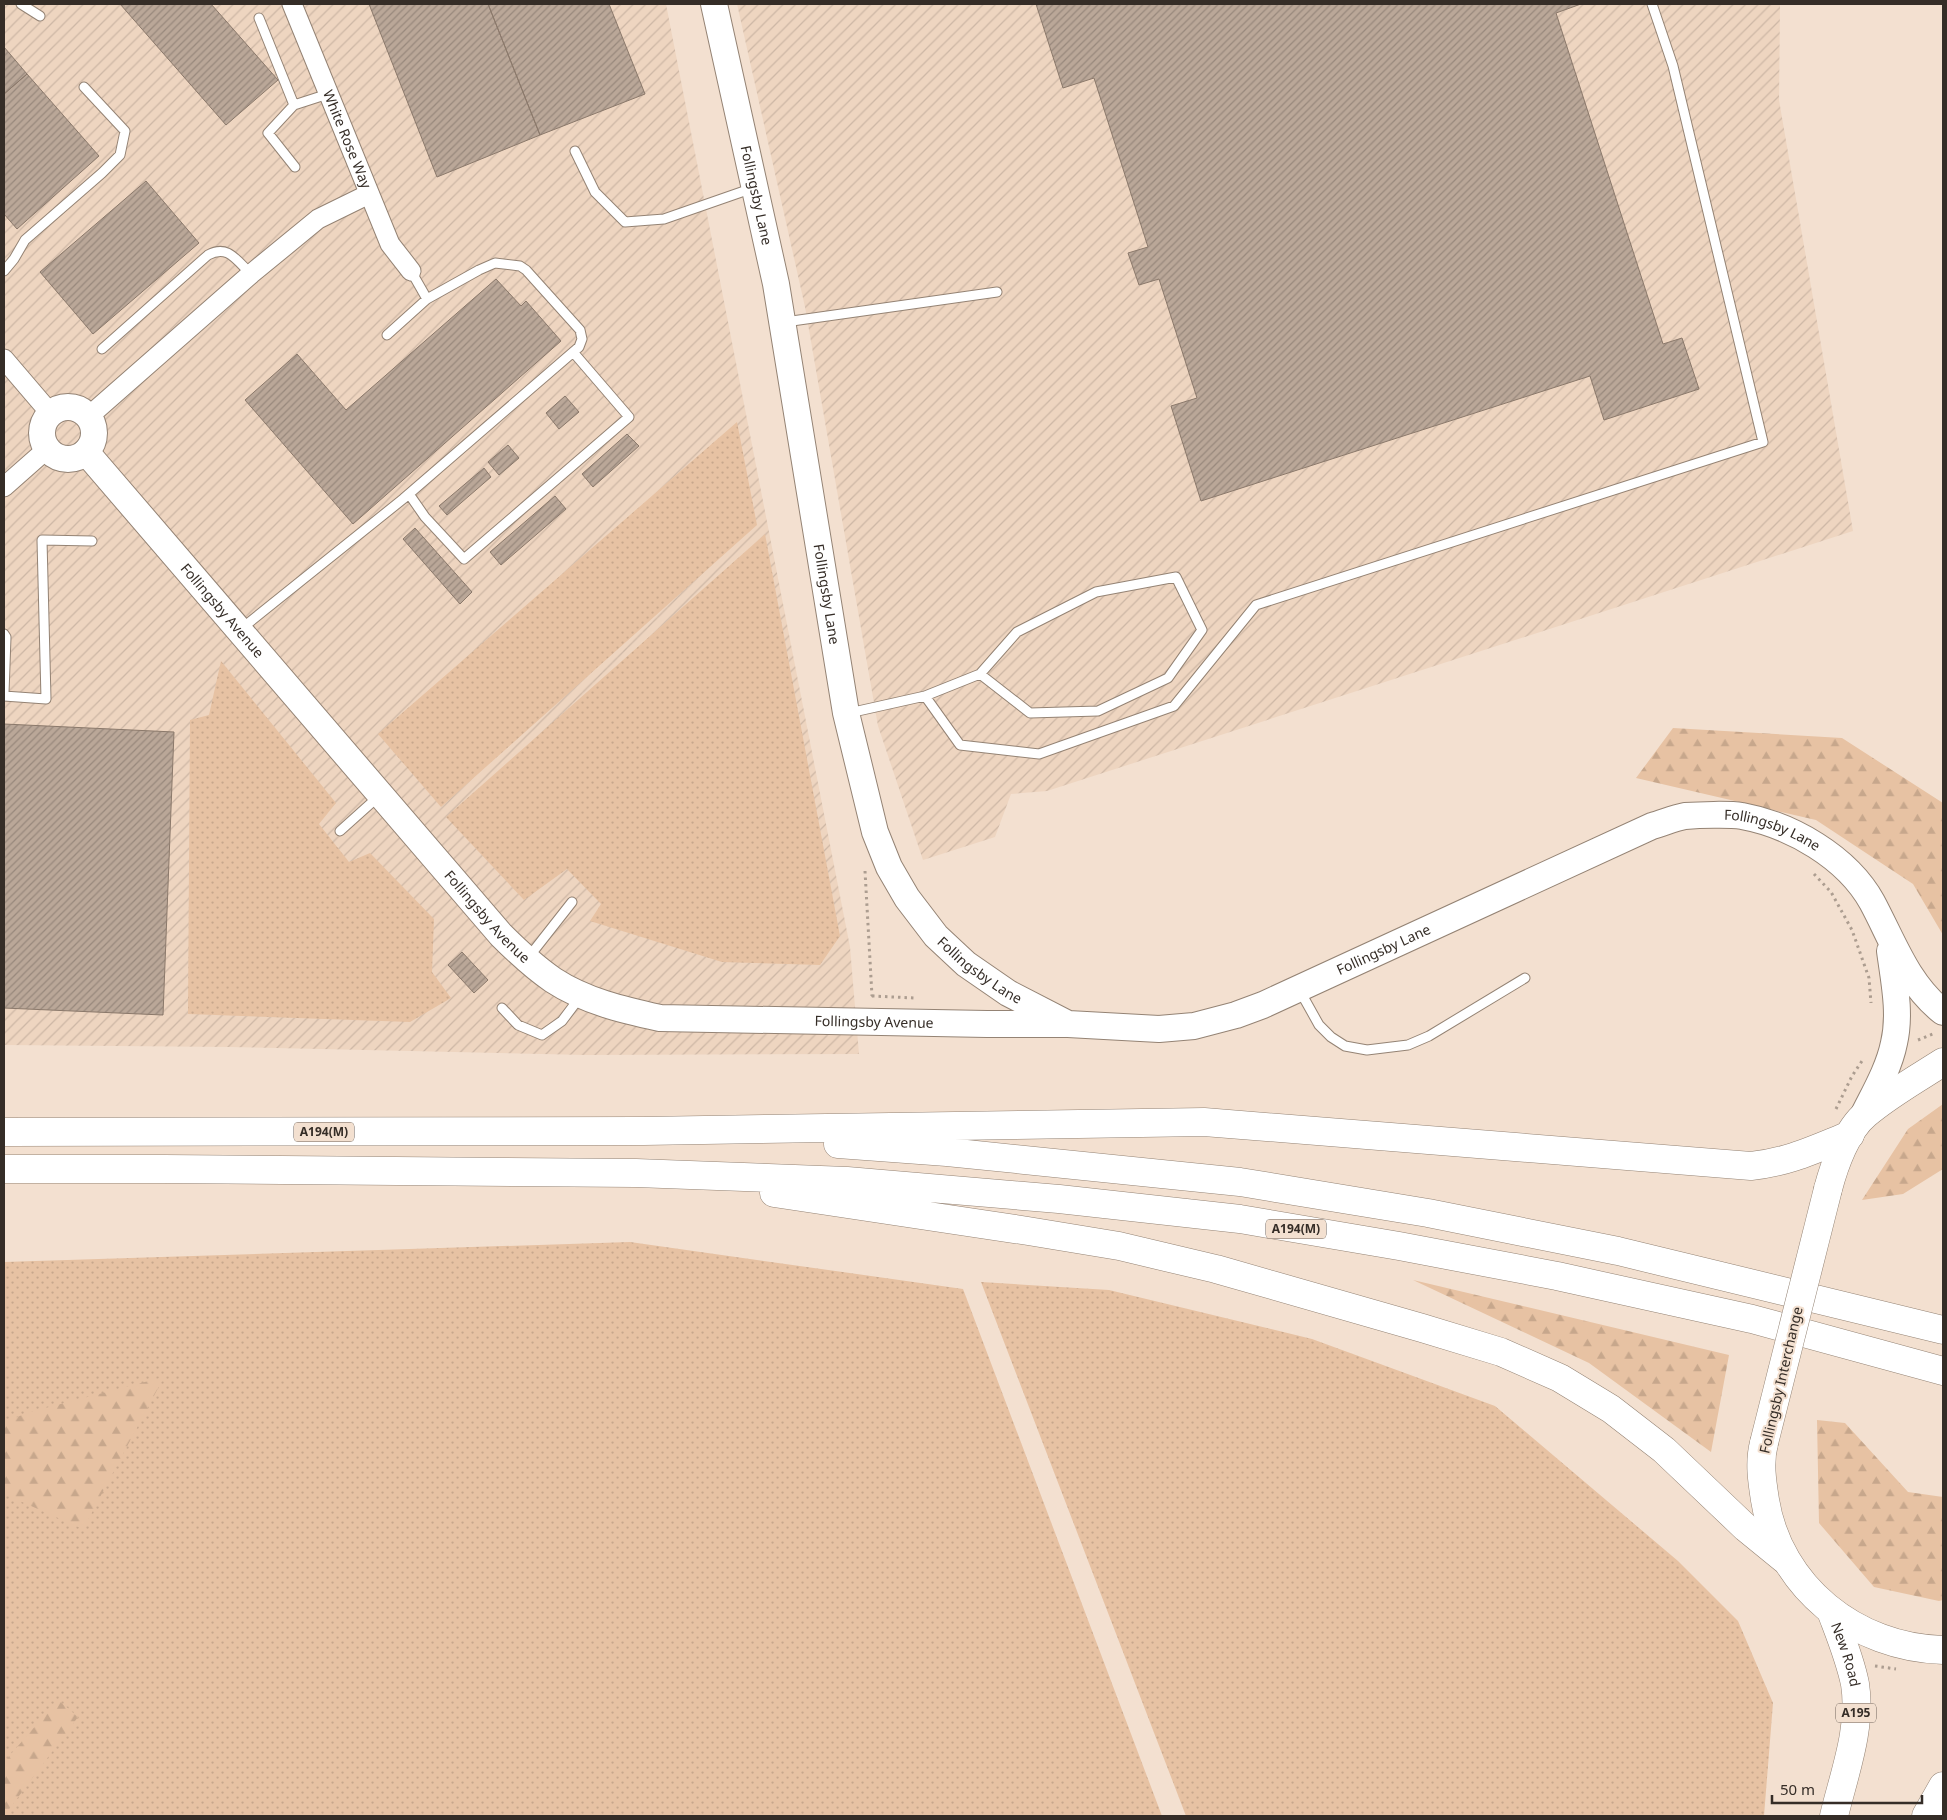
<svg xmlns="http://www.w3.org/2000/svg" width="1947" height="1820" viewBox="0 0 1947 1820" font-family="'Noto Sans',sans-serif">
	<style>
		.industrial { fill: url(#industrial-furrows) }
		.grass { fill: url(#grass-dots) }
		.forest { fill: url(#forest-firs) }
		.building { fill: url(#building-hatch); stroke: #8b796b }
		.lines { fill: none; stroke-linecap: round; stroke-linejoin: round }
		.lane-casing { stroke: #948374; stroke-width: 11 }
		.street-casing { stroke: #948374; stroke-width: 21 }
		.secondary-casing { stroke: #948374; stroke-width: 28 }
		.primary-casing { stroke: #948374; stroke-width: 29 }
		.highway-casing { stroke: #948374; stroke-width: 29 }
		.path { stroke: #ac9d90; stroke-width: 3; stroke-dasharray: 2.5 4; stroke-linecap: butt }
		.lane { stroke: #fff; stroke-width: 9 }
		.street { stroke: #fff; stroke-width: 19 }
		.secondary { stroke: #fff; stroke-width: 26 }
		.primary { stroke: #fff; stroke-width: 28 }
		.highway { stroke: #fff; stroke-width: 28 }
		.primary-bridge-casing { stroke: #948374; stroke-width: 29; stroke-linecap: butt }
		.primary-bridge { stroke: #fff; stroke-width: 28 }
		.labels { text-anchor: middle; stroke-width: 4; stroke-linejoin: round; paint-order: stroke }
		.shield { fill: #f3e0d0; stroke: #6e635a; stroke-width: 1 }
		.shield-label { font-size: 12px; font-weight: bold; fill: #352d27 }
		.street-label { font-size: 14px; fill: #352d27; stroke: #f3e0d0 }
	</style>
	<defs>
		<pattern id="industrial-furrows" width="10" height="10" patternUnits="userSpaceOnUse" patternTransform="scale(1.25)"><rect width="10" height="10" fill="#eed5c0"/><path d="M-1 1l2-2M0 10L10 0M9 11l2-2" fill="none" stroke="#cdb7a5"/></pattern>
		<pattern id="grass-dots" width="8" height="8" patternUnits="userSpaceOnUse" patternTransform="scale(1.25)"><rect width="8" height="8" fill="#e7c2a3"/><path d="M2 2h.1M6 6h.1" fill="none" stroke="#c7a78c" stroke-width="1.8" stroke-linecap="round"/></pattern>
		<pattern id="forest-firs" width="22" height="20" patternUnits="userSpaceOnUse" patternTransform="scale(1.25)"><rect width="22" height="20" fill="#e7c2a3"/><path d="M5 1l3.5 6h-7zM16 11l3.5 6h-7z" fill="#c7a78c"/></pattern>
		<pattern id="building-hatch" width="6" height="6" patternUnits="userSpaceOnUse" patternTransform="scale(1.25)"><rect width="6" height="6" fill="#baa798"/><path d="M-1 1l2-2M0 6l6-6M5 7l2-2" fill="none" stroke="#98887c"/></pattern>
	</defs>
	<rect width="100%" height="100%" fill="#f3e0d0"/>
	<path class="industrial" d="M4,4H666L850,947L859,1054L586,1055L229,1047L4,1045Z
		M737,4H1780L1779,100L1853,531L1047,791L1011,794L995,837L923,860L878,726L805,307Z"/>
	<path class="grass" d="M737,422L757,525L441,807L378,734Z
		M765,534L840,936L820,965L722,962L590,921L601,904L567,869L524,900L446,817Z
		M221,661L336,803L319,824L349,862L370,853L434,919L432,972L451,998L410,1022L188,1014L190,720L209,715Z
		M630,1242L963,1289L1162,1816H4V1262Z
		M981,1282L1109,1290L1312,1339L1495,1406L1678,1561L1738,1621L1773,1703L1764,1816H1186Z"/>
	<path class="forest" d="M1673,728L1842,738L1943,803V935L1913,884L1816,820L1636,778Z
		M1943,1104V1169L1903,1194L1862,1200L1908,1129Z
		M1413,1280L1729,1355L1711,1452L1589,1363Z
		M164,1377L83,1529L4,1494V1422L30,1412Z
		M1817,1420L1845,1423L1908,1492L1943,1497V1600L1939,1601L1874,1587L1819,1523Z
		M58,1700L78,1717L4,1816V1762Z"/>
	<path class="building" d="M120,4H211L278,80L226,125Z
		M369,4H488L540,135L437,177Z
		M488,4H609L645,94L540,135Z
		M1036,4H1581L1556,13L1663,344L1682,338L1699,389L1604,420L1590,376L1201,501L1171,406L1197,398L1159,279L1139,285L1128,253L1148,247L1094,78L1063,88Z
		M4,47L27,74L4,94Z
		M27,74L99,156L17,229L4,214V94Z
		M146,181L199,243L93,334L40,272Z
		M496,279L521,306L526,301L561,341L353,524L245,400L297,354L346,410Z
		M565,396L579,412L559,429L546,413Z
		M627,434L639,446L593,487L582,474Z
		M508,445L519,458L499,475L488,462Z
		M484,468L491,477L447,515L439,506Z
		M555,496L566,509L501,565L490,552Z
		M415,528L472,592L460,604L403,539Z
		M4,724L174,732L163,1015L4,1008Z
		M462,952L488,980L474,993L448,965Z"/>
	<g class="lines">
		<defs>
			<path id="lane" d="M21,4L40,16
				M259,18L294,105L268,133L295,167
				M294,105L328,94
				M575,151L595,192L625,222L664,219L753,188
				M4,271L14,259L25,240L102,173L120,155L125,131L84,87
				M411,271L427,299
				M785,322L997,292
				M102,349L208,255C228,244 236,260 251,274
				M409,494L425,517L464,559L629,417L573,352
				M241,629L403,499L579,347L582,339L580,330L526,270L520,266L495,263L479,270L427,299L387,335
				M4,634L6,637L4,693
				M4,696L46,699L42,540L92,541
				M925,696L960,745L1039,754L1174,706L1256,605L1763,442L1673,66L1652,4
				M849,713L925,696L980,674L1017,632L1096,592L1176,577L1202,630L1168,678L1098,711L1030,713L980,674
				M340,831L379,796
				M528,958L572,902
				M1300,991L1319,1025L1331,1037L1345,1046L1367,1050L1408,1045L1429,1036L1525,978
				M502,1008L518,1025L542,1035L562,1021L580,997"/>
			<g id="street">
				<path id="s1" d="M292,4L390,244L411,271"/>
				<path d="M4,359L51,414"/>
				<path d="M88,417L251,274L318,219L369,194"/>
				<path d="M4,487L47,449"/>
			</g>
			<g id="secondary">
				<path id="s2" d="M714,4L776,284L846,713L875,832L889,867L907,898L936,936L966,964L1008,993L1068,1024L1159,1029L1194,1026L1236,1015L1263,1005L1652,826C1663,823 1674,818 1685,816C1699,815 1729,814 1742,816C1791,825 1847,857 1872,902C1893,941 1907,984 1943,1012"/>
				<circle cx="68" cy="433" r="26"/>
				<path id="s3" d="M86,452L501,935C517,951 534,967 553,980C585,1001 623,1010 660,1018L987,1024H1065"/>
				<path d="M1864,1114C1875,1092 1889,1068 1894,1043C1901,1013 1894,981 1890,951"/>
			</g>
			<g id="primary">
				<path d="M1828,1189C1834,1166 1847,1129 1866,1114C1888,1095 1918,1078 1943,1062"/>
				<path d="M1764,1443C1759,1462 1762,1481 1765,1500C1779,1587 1856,1648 1943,1650"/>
				<path id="s4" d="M1831,1611C1840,1635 1850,1659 1855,1684C1862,1728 1844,1774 1834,1816"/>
				<path d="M1926,1816L1943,1786"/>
			</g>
			<path id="highway" d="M4,1132L644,1131L1204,1122L1751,1166C1789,1162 1815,1149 1850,1135
				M838,1144L947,1152L1240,1182L1428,1213L1618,1251L1943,1330
				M4,1169H164L636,1173L847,1181L1059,1199L1240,1219L1399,1246L1557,1276L1752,1319L1943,1371
				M774,1193L1028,1231L1119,1246L1216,1269L1422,1328L1501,1352L1560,1378L1611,1409L1664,1450L1746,1528L1784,1559"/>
		</defs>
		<use href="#lane" class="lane-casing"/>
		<use href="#street" class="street-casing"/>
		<use href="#secondary" class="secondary-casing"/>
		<use href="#primary" class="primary-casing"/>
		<use href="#highway" class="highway-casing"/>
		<path class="path" d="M865,871L872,996L869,998
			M1814,874L1831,892L1852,930L1869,978L1871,1003
			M872,996L914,998
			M1918,1040L1935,1033
			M1836,1109L1852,1076L1864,1058
			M1875,1666L1896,1669"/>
		<use href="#lane" class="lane"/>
		<use href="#street" class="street"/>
		<use href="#secondary" class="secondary"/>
		<use href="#primary" class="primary"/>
		<use href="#highway" class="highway"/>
		<defs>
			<path id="primary-bridge" d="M1764,1443L1828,1189"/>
		</defs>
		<use href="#primary-bridge" class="primary-bridge-casing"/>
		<use href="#primary-bridge" class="primary-bridge"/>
	</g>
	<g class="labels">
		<g class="shield">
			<rect x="294" y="1122.5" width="60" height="19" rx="4"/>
			<rect x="1266" y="1219.5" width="60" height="19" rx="4"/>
			<rect x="1836" y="1703.5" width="40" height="19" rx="4"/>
		</g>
		<g class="shield-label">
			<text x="324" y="1136">A194(M)</text>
			<text x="1296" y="1233">A194(M)</text>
			<text x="1856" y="1717">A195</text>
		</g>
		<g class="street-label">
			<text dy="5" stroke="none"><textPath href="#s1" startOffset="146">White Rose Way</textPath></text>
			<text dy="5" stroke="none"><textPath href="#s2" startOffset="196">Follingsby Lane</textPath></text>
			<text dy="5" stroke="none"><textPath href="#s2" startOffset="601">Follingsby Lane</textPath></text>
			<text dy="5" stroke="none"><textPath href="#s3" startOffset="209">Follingsby Avenue</textPath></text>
			<text dy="5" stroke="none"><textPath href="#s2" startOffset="1876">Follingsby Lane</textPath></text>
			<text dy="5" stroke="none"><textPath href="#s3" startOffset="614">Follingsby Avenue</textPath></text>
			<text dy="5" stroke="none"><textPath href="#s2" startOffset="1456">Follingsby Lane</textPath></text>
			<text dy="5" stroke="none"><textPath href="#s2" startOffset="1021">Follingsby Lane</textPath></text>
			<text dy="5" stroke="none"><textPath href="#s3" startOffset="1034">Follingsby Avenue</textPath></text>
			<text transform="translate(1781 1380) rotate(-77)" y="5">Follingsby Interchange</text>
			<text dy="5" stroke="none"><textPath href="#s4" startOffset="46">New Road</textPath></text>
		</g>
	</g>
	<rect width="1947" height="1820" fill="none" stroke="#352d27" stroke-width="10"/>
	<path d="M1772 1795v8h150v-8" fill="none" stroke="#352d27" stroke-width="2.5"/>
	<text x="1780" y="1795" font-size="15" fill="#352d27" stroke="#f3e0d0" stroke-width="4" paint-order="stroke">50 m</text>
</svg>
